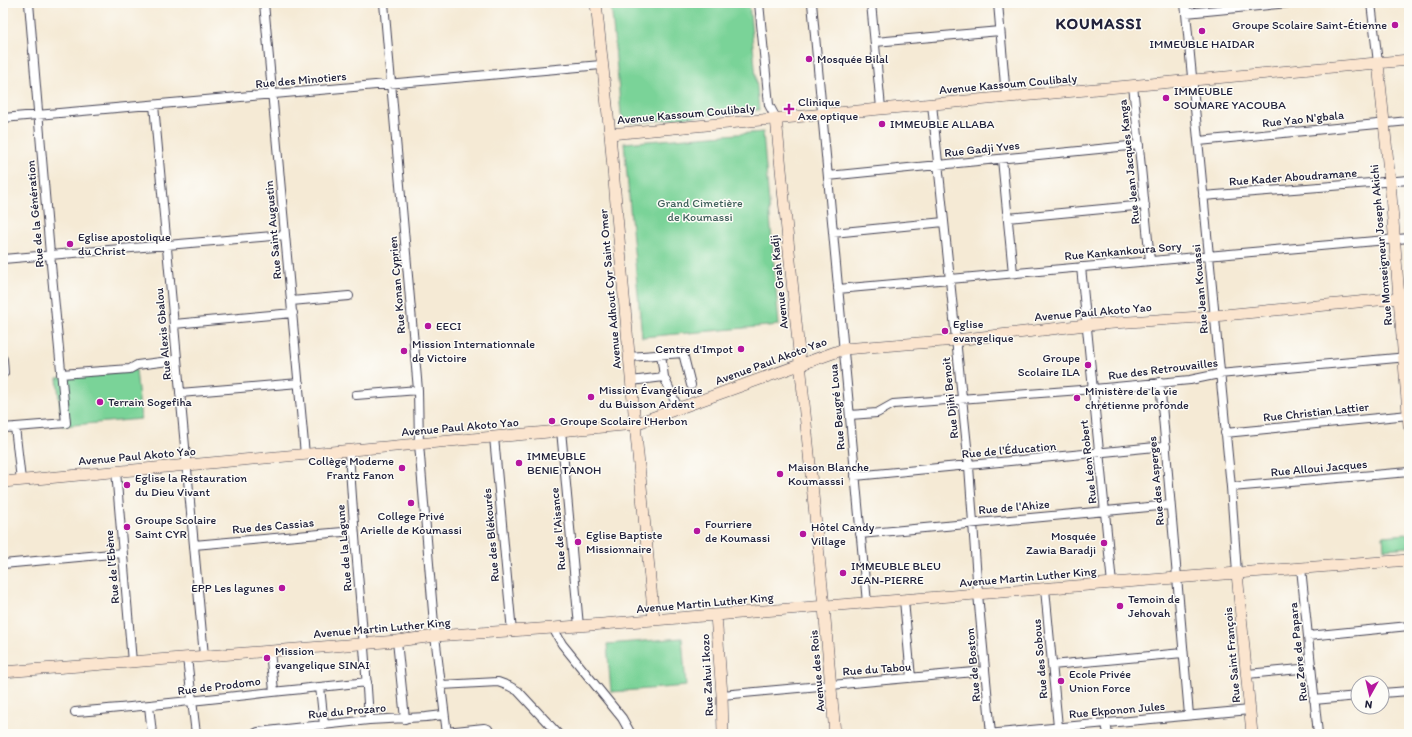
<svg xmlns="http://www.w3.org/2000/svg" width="1412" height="737" viewBox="0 0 1412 737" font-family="Itim,sans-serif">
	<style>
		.green { fill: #7ad398; stroke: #4e7a6a }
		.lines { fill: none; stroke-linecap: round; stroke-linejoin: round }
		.street-casing { stroke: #424052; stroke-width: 10 }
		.secondary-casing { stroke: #424052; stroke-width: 12 }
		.street { stroke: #fff; stroke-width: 8 }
		.secondary { stroke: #fbe5cf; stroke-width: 11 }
		.poi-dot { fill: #b5179e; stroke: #fdfcf7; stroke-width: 1.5 }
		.labels { text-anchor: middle; stroke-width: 3; stroke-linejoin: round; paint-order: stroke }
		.poi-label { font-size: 12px; fill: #22223b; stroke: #fdfcf7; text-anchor: start }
		.street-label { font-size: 12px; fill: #22223b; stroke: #fdfcf7 }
		.park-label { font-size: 12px; fill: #41605c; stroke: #fdfcf7 }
		.district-label { font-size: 16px; font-weight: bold; letter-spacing: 1px; fill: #22223b; stroke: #fdfcf7 }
	</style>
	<rect width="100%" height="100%" fill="#fdfcf7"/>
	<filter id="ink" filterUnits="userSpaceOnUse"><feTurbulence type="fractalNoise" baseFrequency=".025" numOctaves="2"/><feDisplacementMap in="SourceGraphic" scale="8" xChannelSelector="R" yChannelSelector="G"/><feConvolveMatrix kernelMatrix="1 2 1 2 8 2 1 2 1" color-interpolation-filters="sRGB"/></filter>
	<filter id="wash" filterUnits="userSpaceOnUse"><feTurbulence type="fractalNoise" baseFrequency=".012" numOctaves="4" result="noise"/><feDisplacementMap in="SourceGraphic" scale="16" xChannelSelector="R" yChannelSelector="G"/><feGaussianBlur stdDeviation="0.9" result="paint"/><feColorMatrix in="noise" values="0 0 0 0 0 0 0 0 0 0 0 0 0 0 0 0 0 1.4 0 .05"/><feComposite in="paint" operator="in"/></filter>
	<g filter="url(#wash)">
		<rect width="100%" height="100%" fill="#f5ead5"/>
		<path class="green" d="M611,3H749L759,110L633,123L625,121L621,114Z
			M763,132L779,325L642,337L624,143Z
			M136,370L141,419L62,426L57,378Z
			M1407,534L1409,547L1384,549L1383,536Z
			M682,638L686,686L611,692L607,644Z"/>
	</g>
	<g filter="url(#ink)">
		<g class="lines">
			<defs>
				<path id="street" d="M264,3L305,455
					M384,3L418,390L419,444L435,636L447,734
					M759,3L769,105L776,118
					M812,3L867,603
					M871,3L881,108
					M998,3L1006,97
					M1185,3L1231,487L1237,573
					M1371,3L1378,63
					M1186,13L1289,3
					M875,42L1000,31
					M1133,85L1150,261
					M932,104L969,466L978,594L991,734
					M154,105L204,656
					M3,118L601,65
					M1199,141L1409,121
					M1002,159L1013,273
					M828,176L1139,145
					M1203,196L1409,180
					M1008,218L1145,205
					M833,233L944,222
					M3,259L285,235
					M1081,267L1112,584
					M838,289L1409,238
					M291,301L349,296
					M174,324L293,313
					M661,354L664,377L678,408
					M629,357L683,353L691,385
					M3,359L4,373H3
					M61,374L130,369L137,365L177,360
					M631,381L664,377
					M1160,382L1189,715
					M180,393L299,383
					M356,395L418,390
					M850,415L877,413L893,404L1094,389L1190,380L1219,374L1408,357
					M15,427L21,480
					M3,428L66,423L50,254L29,3
					M561,430L579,626
					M1225,433L1409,415
					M494,437L512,632
					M349,451C354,541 364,630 369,720
					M116,471L132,662
					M855,476L1166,446
					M1231,487L1409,472
					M860,534L1170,505
					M194,545L354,531
					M3,564L122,553
					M1301,568L1318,734
					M1045,589L1058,727
					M904,600L911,678
					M553,628L562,644L622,718L631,734
					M1308,636L1409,626
					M397,641L405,719
					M270,651L274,691
					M187,658L196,734
					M1052,665L1183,653
					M1247,674L1311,668
					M441,685L498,682L509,686L518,691L558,734
					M320,687L324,725
					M1382,693L1409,691
					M722,695L985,671
					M1314,700L1358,696
					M149,706L152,734
					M75,712C172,704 269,692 367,682
					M1106,723L1108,734
					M446,732L484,728L488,729L491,734
					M254,734L258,732L369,720L426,717L443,715
					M987,734L1250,710"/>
				<path id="secondary" d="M596,3L610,134L635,424L654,620
					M1378,63L1390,182L1409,426
					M776,118L824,607L835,734
					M610,134L1409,60
					M3,482L635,424L844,349L956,340L1086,325L1214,316L1409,297
					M1237,573L1252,734
					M716,615L722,695L723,734
					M3,672L397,641L435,636L553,628L1237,573L1409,560"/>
			</defs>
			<use href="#street" class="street-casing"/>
			<use href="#secondary" class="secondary-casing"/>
			<use href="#street" class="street"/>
			<use href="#secondary" class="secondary"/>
		</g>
	</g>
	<g class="poi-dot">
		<circle cx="1395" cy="25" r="4"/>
		<circle cx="1202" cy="31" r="4"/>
		<circle cx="809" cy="59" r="4"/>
		<circle cx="1166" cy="98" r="4"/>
		<path d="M787 103h4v4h4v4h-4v4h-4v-4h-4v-4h4z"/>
		<circle cx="882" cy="124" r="4"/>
		<circle cx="70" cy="244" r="4"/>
		<circle cx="428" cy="326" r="4"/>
		<circle cx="945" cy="331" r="4"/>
		<circle cx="741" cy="349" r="4"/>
		<circle cx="404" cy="351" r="4"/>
		<circle cx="1088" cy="365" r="4"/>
		<circle cx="591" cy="397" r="4"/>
		<circle cx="1077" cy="398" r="4"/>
		<circle cx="100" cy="402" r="4"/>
		<circle cx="552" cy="421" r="4"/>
		<circle cx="519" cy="463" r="4"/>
		<circle cx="402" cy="468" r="4"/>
		<circle cx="780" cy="474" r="4"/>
		<circle cx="127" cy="485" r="4"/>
		<circle cx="411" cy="503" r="4"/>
		<circle cx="127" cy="527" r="4"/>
		<circle cx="697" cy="531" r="4"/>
		<circle cx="803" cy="534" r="4"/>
		<circle cx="578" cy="542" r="4"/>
		<circle cx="1104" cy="543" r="4"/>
		<circle cx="843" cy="573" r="4"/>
		<circle cx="282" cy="588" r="4"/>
		<circle cx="1120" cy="606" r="4"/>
		<circle cx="267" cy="658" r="4"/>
		<circle cx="1061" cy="681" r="4"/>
	</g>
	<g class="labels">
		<g class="poi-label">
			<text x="1387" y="29" text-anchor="end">Groupe Scolaire Saint-Étienne</text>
			<text x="1202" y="48" text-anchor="middle">IMMEUBLE HAIDAR</text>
			<text x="817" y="63">Mosquée Bilal</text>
			<text x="1174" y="95">IMMEUBLE<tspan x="1174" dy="14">SOUMARE YACOUBA</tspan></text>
			<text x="798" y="106">Clinique<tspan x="798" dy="14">Axe optique</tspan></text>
			<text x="890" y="128">IMMEUBLE ALLABA</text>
			<text x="78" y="241">Eglise apostolique<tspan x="78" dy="14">du Christ</tspan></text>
			<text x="953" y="328">Eglise<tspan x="953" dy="14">evangelique</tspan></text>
			<text x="436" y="330">EECI</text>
			<text x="412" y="348">Mission Internationnale<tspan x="412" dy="14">de Victoire</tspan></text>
			<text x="733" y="353" text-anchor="end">Centre d'Impot</text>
			<text x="1080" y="362" text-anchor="end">Groupe<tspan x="1080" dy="14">Scolaire ILA</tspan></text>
			<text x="599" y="394">Mission Évangélique<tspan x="599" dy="14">du Buisson Ardent</tspan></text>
			<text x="1085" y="395">Ministère de la vie<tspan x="1085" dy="14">chrétienne profonde</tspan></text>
			<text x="108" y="406">Terrain Sogefiha</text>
			<text x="560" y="425">Groupe Scolaire l'Herbon</text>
			<text x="527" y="460">IMMEUBLE<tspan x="527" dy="14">BENIE TANOH</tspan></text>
			<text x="394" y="465" text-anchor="end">Collège Moderne<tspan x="394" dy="14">Frantz Fanon</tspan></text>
			<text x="788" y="471">Maison Blanche<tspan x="788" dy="14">Koumasssi</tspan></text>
			<text x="135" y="482">Eglise la Restauration<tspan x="135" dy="14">du Dieu Vivant</tspan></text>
			<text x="411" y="520" text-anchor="middle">College Privé<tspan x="411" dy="14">Arielle de Koumassi</tspan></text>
			<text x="135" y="524">Groupe Scolaire<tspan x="135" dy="14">Saint CYR</tspan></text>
			<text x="705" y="528">Fourriere<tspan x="705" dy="14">de Koumassi</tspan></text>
			<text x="811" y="531">Hôtel Candy<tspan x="811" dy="14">Village</tspan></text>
			<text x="586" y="539">Eglise Baptiste<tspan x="586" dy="14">Missionnaire</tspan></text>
			<text x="1096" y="540" text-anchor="end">Mosquée<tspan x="1096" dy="14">Zawia Baradji</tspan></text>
			<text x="851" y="570">IMMEUBLE BLEU<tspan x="851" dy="14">JEAN-PIERRE</tspan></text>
			<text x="274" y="592" text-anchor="end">EPP Les lagunes</text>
			<text x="1128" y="603">Temoin de<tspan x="1128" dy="14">Jehovah</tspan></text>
			<text x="275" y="655">Mission<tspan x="275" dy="14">evangelique SINAI</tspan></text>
			<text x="1069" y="678">Ecole Privée<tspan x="1069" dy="14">Union Force</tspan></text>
		</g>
		<g class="street-label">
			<text transform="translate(301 80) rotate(-5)" y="4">Rue des Minotiers</text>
			<text transform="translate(1008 84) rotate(-5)" y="4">Avenue Kassoum Coulibaly</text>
			<text transform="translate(686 114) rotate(-5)" y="4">Avenue Kassoum Coulibaly</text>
			<text transform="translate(1303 119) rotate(-6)" y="4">Rue Yao N'gbala</text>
			<text transform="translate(982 149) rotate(-6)" y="4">Rue Gadji Yves</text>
			<text transform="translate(1129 162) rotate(-96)" y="4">Rue Jean Jacques Kanga</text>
			<text transform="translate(1293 177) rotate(-4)" y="4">Rue Kader Aboudramane</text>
			<text transform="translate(35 214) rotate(-95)" y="4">Rue de la Génération</text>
			<text transform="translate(273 230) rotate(-95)" y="4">Rue Saint Augustin</text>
			<text transform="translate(1381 245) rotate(-95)" y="4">Rue Monseigneur Joseph Akichi</text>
			<text transform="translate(1123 251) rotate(-5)" y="4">Rue Kankankoura Sory</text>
			<text transform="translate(779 282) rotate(-96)" y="4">Avenue Grah Kadji</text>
			<text transform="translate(397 285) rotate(-95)" y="4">Rue Konan Cyprien</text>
			<text transform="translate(610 289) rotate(-95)" y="4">Avenue Adhout Cyr Saint Omer</text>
			<text transform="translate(1200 289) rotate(-95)" y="4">Rue Jean Kouassi</text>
			<text transform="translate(1093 312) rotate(-5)" y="4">Avenue Paul Akoto Yao</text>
			<text transform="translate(163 334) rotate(-95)" y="4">Rue Alexis Gbalou</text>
			<text transform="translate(771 361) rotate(-20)" y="4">Avenue Paul Akoto Yao</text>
			<text transform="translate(1163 369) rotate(-7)" y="4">Rue des Retrouvailles</text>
			<text transform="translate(950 398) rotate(-96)" y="4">Rue Djihi Benoit</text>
			<text transform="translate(837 407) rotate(-95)" y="4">Rue Beugré Loua</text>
			<text transform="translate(1316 412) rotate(-6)" y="4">Rue Christian Lattier</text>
			<text transform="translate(460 427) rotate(-5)" y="4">Avenue Paul Akoto Yao</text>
			<text transform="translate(1009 450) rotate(-5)" y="4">Rue de l'Éducation</text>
			<text transform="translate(137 456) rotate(-5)" y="4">Avenue Paul Akoto Yao</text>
			<text transform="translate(1088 462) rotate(-96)" y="4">Rue Léon Robert</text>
			<text transform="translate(1319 468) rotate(-5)" y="4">Rue Alloui Jacques</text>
			<text transform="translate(1156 481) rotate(-95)" y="4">Rue des Asperges</text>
			<text transform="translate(1014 507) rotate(-5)" y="4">Rue de l'Ahize</text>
			<text transform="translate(273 526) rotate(-5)" y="4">Rue des Cassias</text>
			<text transform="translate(558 529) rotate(-95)" y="4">Rue de l'Aisance</text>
			<text transform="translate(491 535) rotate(-95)" y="4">Rue des Blékourés</text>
			<text transform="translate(344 548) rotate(-95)" y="4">Rue de la Lagune</text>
			<text transform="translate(112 567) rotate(-95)" y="4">Rue de l'Ebène</text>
			<text transform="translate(1028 577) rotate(-5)" y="4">Avenue Martin Luther King</text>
			<text transform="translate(705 603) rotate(-5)" y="4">Avenue Martin Luther King</text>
			<text transform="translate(382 628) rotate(-5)" y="4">Avenue Martin Luther King</text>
			<text transform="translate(1298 652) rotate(-96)" y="4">Rue Zere de Papara</text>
			<text transform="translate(1232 655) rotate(-95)" y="4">Rue Saint François</text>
			<text transform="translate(1040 659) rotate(-95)" y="4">Rue des Sobous</text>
			<text transform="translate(973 665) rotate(-95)" y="4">Rue de Boston</text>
			<text transform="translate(877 669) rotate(-4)" y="4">Rue du Tabou</text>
			<text transform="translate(817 671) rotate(-95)" y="4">Avenue des Rois</text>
			<text transform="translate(707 675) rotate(-93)" y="4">Rue Zahui Ikozo</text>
			<text transform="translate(219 686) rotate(-7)" y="4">Rue de Prodomo</text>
			<text transform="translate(1117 710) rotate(-5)" y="4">Rue Ekponon Jules</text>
			<text transform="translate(347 711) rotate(-5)" y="4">Rue du Prozaro</text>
		</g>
		<g class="park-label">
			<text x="700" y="207">Grand Cimetière<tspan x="700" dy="14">de Koumassi</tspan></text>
		</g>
		<g class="district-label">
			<text x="1099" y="29">KOUMASSI</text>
		</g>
	</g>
	<rect width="1412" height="737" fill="none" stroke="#fdfcf7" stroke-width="16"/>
	<g transform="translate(1370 695) rotate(188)"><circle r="19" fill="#fdfcf7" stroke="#a5a5ac"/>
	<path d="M0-3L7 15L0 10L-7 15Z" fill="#b5179e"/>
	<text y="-6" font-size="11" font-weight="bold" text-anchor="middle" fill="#22223b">N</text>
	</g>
</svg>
